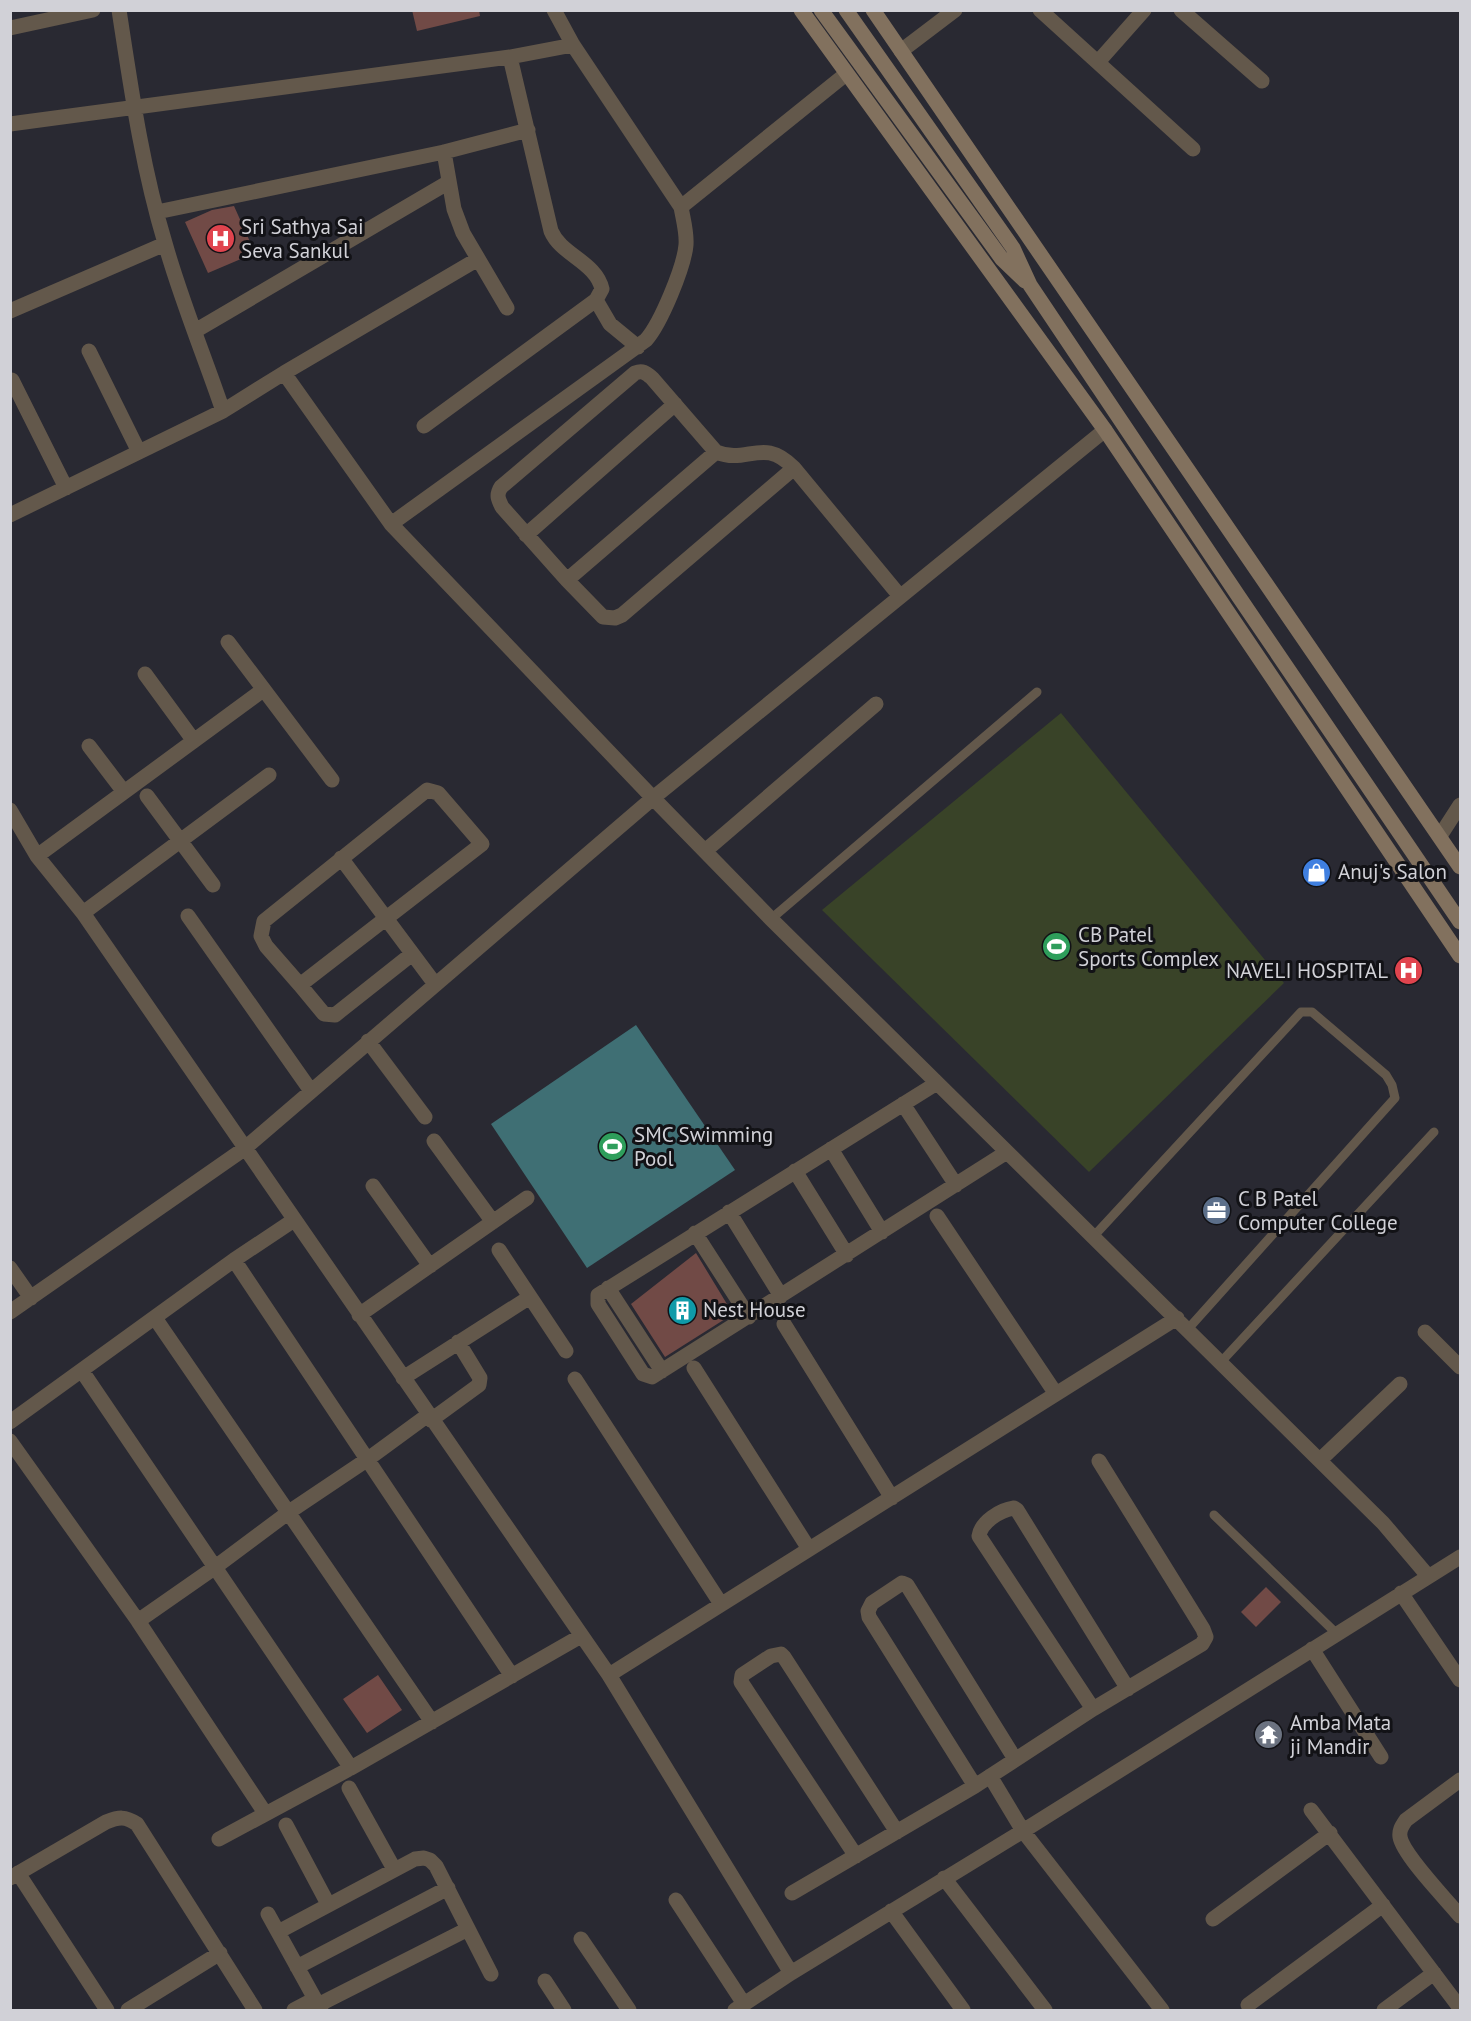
<svg xmlns="http://www.w3.org/2000/svg" width="1471" height="2021" viewBox="0 0 1471 2021" font-family="'PT Sans',sans-serif">
	<style>
		.green { fill: #394328 }
		.water { fill: #3f6f74 }
		.building { fill: #714a46 }
		.lines { fill: none; stroke-linecap: round; stroke-linejoin: round }
		.service { stroke: #63584b; stroke-width: 9 }
		.minor { stroke: #63584b; stroke-width: 15 }
		.tertiary { stroke: #63584b; stroke-width: 15 }
		.secondary { stroke: #82715e; stroke-width: 15 }
		.labels { text-anchor: middle; stroke-width: 6; stroke-linejoin: round; paint-order: stroke }
		.poi-label { font-size: 21px; fill: #d1d1d7; stroke: #121216; text-anchor: start }
	</style>
	<rect width="100%" height="100%" fill="#292932"/>
	<path class="green" d="M1061,713L1284,983L1089,1172L822,910Z"/>
	<path class="water" d="M636,1025L735,1170L587,1268L491,1124Z"/>
	<path class="building" d="M412,10H479L480,16L417,31Z
		M234,206L255,253L208,273L185,222L212,210Z
		M696,1253L733,1314L665,1357L631,1304Z
		M1266,1587L1281,1602L1256,1627L1241,1612Z
		M378,1675L402,1710L367,1733L343,1699Z"/>
	<g class="lines">
		<path class="service" d="M771,919L1037,692
			M1093,1237L1301,1012H1312L1386,1075L1392,1085L1395,1098L1188,1329
			M1221,1362L1434,1132
			M1214,1515L1337,1634"/>
		<path class="minor" d="M119,10C131,88 142,167 165,243C181,300 204,355 223,411
			M554,10L573,45L681,207L846,74
			M1040,10L1193,149
			M1181,10L1262,81
			M901,51L955,10
			M1098,62L1144,10
			M10,124L510,57L573,45
			M444,152L454,209L463,233L507,308
			M157,212L444,152L528,130
			M596,300L610,324L638,347
			M10,311L165,244
			M195,331L449,182
			M89,351L139,452
			M284,373L391,524L653,798L771,919L1383,1523L1428,1576
			M12,380L66,488
			M424,426L596,300L602,289C596,262 561,255 551,231L510,57
			M794,468L622,615L615,618L603,617L567,580L502,507C498,499 496,495 501,487L635,373C643,370 646,373 652,378L716,452C748,465 763,436 794,468L899,595H901
			M10,515L223,411L284,373L478,259
			M391,524L646,340C661,323 684,267 686,245C687,232 683,219 681,207
			M526,535L675,404
			M567,580L716,452
			M228,642L332,780
			M145,674L194,741
			M89,746L124,792
			M427,790L438,793L482,844L300,985L266,946L261,936L264,921Z
			M147,796L213,885
			M10,810L37,856L83,913L609,1675L791,1973
			M705,851L876,704
			M37,856L263,690
			M341,858L435,984
			M83,913L269,775
			M188,916L311,1091
			M300,985L324,1014L335,1015L412,954
			M368,1041L425,1117
			M937,1083L598,1295V1304L643,1374L652,1377L1007,1152
			M903,1104L956,1185
			M434,1141L493,1222
			M831,1149L882,1232
			M795,1171L847,1255
			M373,1186L430,1266
			M729,1212L781,1296
			M937,1216L1056,1394
			M695,1233L749,1317
			M499,1250L566,1351
			M234,1260L512,1676
			M10,1268L31,1298
			M608,1288L662,1371
			M10,1312L244,1149L653,798L1105,430
			M359,1315L527,1198
			M155,1318L432,1722
			M784,1324L892,1498
			M1425,1332L1460,1367
			M694,1368L809,1549
			M82,1371L351,1768
			M403,1378L530,1297
			M575,1379L721,1604
			M431,1420L479,1385L480,1378L458,1342
			M10,1422L234,1260L294,1220
			M10,1441L138,1621L265,1813
			M1320,1460L1400,1384
			M1401,1593L1460,1680
			M138,1621L214,1568L289,1512L368,1459L428,1415
			M1312,1649L1381,1757
			M609,1675L1177,1318
			M1093,1709L979,1536C981,1522 1000,1510 1014,1508L1017,1510L1128,1689
			M990,1776L1023,1831L1162,2010
			M1460,1780L1406,1820C1402,1826 1399,1830 1400,1837C1403,1855 1447,1900 1460,1916
			M975,1786L869,1617L868,1611L872,1603L902,1583L907,1585L1015,1759
			M349,1788L394,1869
			M1311,1810L1460,2008
			M286,1825L328,1904
			M219,1839L351,1768L581,1636
			M856,1856L741,1682L742,1675L771,1656L781,1654L784,1657L897,1832
			M18,1873L107,2010
			M10,1878L106,1822C119,1817 125,1816 137,1824L255,2010
			M944,1878L1045,2010
			M792,1893L975,1786L1093,1709L1202,1644L1206,1637L1203,1629L1099,1461
			M676,1900L744,2004
			M891,1911L963,2010
			M268,1914L321,2010
			M1213,1919L1330,1833
			M278,1932L415,1859L424,1858L430,1860L436,1866L491,1974
			M581,1939L629,2010
			M297,1967L448,1888
			M545,1981L564,2010
			M318,2005L468,1929
			M1248,2005L1383,1905
			M128,2010L220,1953
			M294,2010L315,1999
			M735,2010L791,1973L1023,1831L1460,1557
			M1384,2010L1434,1973"/>
		<path class="tertiary" d="M10,28L93,10
			M1440,836L1460,805"/>
		<path class="secondary" d="M801,10L1105,430L1460,956
			M821,10L1002,259L1025,281
			M846,10L1013,248L1030,285L1239,597L1460,922
			M873,10L1460,867"/>
	</g>
	<defs>
		<symbol id="hospital-disc" viewBox="-11 -11 22 22"><circle r="9.5" fill="#e0444e" stroke="#121216"/><path d="M-5-5h3v3.5h4V-5h3V5h-3V1.5h-4V5h-3Z" fill="#fff"/></symbol>
		<symbol id="shop-disc" viewBox="-11 -11 22 22"><circle r="9.5" fill="#3f7fe0" stroke="#121216"/><path d="M-5-2.5h2.3a2.7 3.5 0 0 1 5.4 0H5L5.5 6h-11ZM-1.5-2.5h3a1.5 2.3 0 0 0-3 0Z" fill="#fff"/></symbol>
		<symbol id="stadium-disc" viewBox="-11 -11 22 22"><circle r="9.5" fill="#2e9e5b" stroke="#121216"/><path d="M0-5a6.5 5 0 1 0 0 10a6.5 5 0 1 0 0-10ZM-3.5-1.8h7v3.6h-7Z" fill="#fff"/></symbol>
		<symbol id="office-disc" viewBox="-11 -11 22 22"><circle r="9.5" fill="#5c6f8a" stroke="#121216"/><path d="M-6-3h4V-5.5h4V-3h4V5H-6ZM-1-4.5V-3h2v-1.5ZM-6 0V1H6V0Z" fill="#fff"/></symbol>
		<symbol id="building-disc" viewBox="-11 -11 22 22"><circle r="9.5" fill="#0f9aa8" stroke="#121216"/><path d="M-4-6H4V6H1V3H-1V6H-4ZM-2.5-4.3h1.7v1.8h-1.7ZM.8-4.3h1.7v1.8H.8ZM-2.5-1h1.7V.8h-1.7ZM.8-1h1.7V.8H.8Z" fill="#fff"/></symbol>
		<symbol id="temple-disc" viewBox="-11 -11 22 22"><circle r="9.5" fill="#6b7280" stroke="#121216"/><path d="M0-6L5-2H3V0L6.5 2.5H4V6H1.5V3h-3V6H-4V2.5H-6.5L-3 0V-2H-5Z" fill="#fff"/></symbol>
	</defs>
	<g fill-rule="evenodd">
		<use href="#hospital-disc" x="204" y="222" width="33" height="33"/>
		<use href="#shop-disc" x="1300" y="856" width="33" height="33"/>
		<use href="#stadium-disc" x="1040" y="930" width="33" height="33"/>
		<use href="#hospital-disc" x="1392" y="954" width="33" height="33"/>
		<use href="#stadium-disc" x="596" y="1130" width="33" height="33"/>
		<use href="#office-disc" x="1200" y="1194" width="33" height="33"/>
		<use href="#building-disc" x="666" y="1294" width="33" height="33"/>
		<use href="#temple-disc" x="1252" y="1718" width="33" height="33"/>
	</g>
	<g class="labels">
		<g class="poi-label">
			<text x="241" y="234">Sri Sathya Sai<tspan x="241" dy="24">Seva Sankul</tspan></text>
			<text x="1338" y="879">Anuj's Salon</text>
			<text x="1078" y="942">CB Patel<tspan x="1078" dy="24">Sports Complex</tspan></text>
			<text x="1388" y="978" text-anchor="end">NAVELI HOSPITAL</text>
			<text x="634" y="1142">SMC Swimming<tspan x="634" dy="24">Pool</tspan></text>
			<text x="1238" y="1206">C B Patel<tspan x="1238" dy="24">Computer College</tspan></text>
			<text x="703" y="1317">Nest House</text>
			<text x="1290" y="1730">Amba Mata<tspan x="1290" dy="24">ji Mandir</tspan></text>
		</g>
	</g>
	<rect width="1471" height="2021" fill="none" stroke="#d1d1d7" stroke-width="24"/>
</svg>
